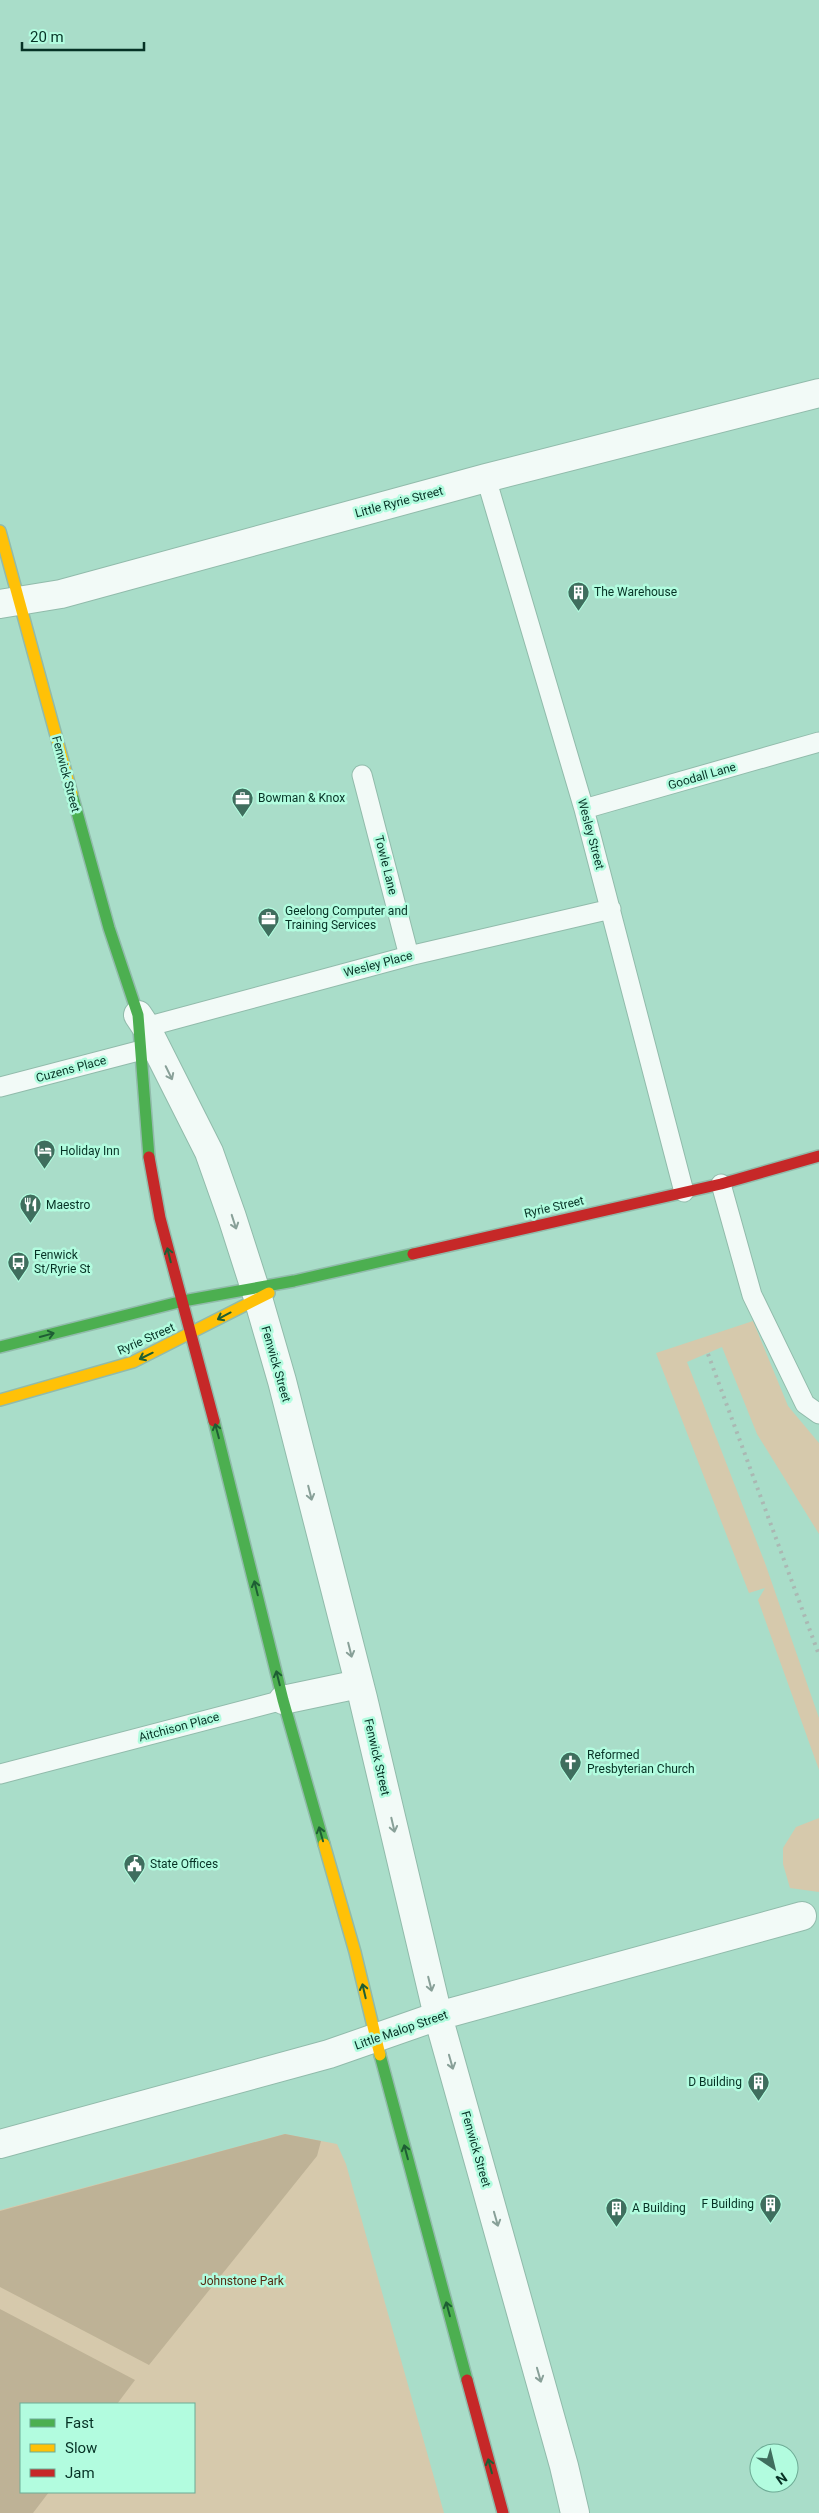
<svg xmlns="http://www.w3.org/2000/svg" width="819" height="2513" viewBox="0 0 819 2513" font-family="Roboto,sans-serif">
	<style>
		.green { fill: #d6c9ac; fill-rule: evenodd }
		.forest { fill: #beb296 }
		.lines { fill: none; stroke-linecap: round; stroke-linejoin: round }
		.lane-casing { stroke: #91bbab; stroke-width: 21 }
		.street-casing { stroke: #91bbab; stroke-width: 30 }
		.fast-casing { stroke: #91bbab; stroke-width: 14 }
		.slow-casing { stroke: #91bbab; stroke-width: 14 }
		.jam-casing { stroke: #91bbab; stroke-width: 14 }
		.lane { stroke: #f2faf7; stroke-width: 19 }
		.street { stroke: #f2faf7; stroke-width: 28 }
		.fast { stroke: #4caf50; stroke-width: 11 }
		.slow { stroke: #ffc107; stroke-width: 11 }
		.jam { stroke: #c62828; stroke-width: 11 }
		.rail { stroke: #aab8b3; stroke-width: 4; stroke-dasharray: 2.5 5; stroke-linecap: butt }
		.oneway { stroke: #88a098 }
		.oneway2 { stroke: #1e5e34 }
		.labels { text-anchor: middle; stroke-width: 5; stroke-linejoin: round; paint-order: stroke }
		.street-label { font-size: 12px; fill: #063225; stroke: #b2fcdf }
		.poi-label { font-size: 12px; fill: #063225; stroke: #b2fcdf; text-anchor: start }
		.park-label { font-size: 12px; fill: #562b12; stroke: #b2fcdf }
	</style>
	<rect width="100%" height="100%" fill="#a9ddc9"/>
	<path class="green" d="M753,1321L788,1406L819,1443V1534L757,1434L722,1347L687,1362L765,1563L819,1718V1770L758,1600L765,1588L749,1593L656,1353Z
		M819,1818V1892L790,1888L783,1864V1848L796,1827Z
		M285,2134L337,2144L346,2164L444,2513H0V2210ZM21,2404H194V2492H21Z"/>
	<path class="forest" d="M285,2134L321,2141L317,2156L149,2365L0,2287V2211Z
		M0,2309L135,2380L117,2404H21V2492H49L33,2513H0Z"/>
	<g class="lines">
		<defs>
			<path id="lane" d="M486,478L584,809L684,1192
				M362,775L409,956
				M584,809L819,742
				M146,1027L409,956L611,909
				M0,1087L142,1050
				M721,1184L752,1295L805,1404L819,1414
				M0,1774L283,1700"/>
			<path id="street" d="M0,604L61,594L486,478L819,393
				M138,1015L146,1027L209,1152L232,1217L258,1298L282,1381L363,1698L438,2016L564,2466L575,2513
				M283,1700L359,1684
				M0,2144L329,2054L438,2016L802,1916"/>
			<path id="fast" d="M72,794L109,928L138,1015L149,1157
				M0,1347L183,1301L294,1281L413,1254
				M214,1421L283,1700L324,1844
				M380,2055L467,2380"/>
			<path id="slow" d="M0,531L72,794
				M0,1400L133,1362L269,1293
				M324,1844L355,1952L380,2055"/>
			<path id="jam" d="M149,1157L160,1218L214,1421
				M413,1254L721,1184L819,1156
				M467,2380L503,2513"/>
		</defs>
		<use href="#lane" class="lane-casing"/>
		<use href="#street" class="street-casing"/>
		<use href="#fast" class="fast-casing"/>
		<use href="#slow" class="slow-casing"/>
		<use href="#jam" class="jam-casing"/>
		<use href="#lane" class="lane"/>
		<use href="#street" class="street"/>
		<use href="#fast" class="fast"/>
		<use href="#slow" class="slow"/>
		<use href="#jam" class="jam"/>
		<path class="rail" d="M708,1354L819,1655"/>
	</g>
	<defs><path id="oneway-shaft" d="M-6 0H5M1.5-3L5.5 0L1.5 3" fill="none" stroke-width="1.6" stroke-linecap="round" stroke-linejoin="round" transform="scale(1.25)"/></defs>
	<g class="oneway">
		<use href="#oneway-shaft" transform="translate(169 1073) rotate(64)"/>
		<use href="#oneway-shaft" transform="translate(234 1222) rotate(72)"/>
		<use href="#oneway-shaft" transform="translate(310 1493) rotate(76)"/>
		<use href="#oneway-shaft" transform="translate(350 1650) rotate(76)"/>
		<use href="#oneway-shaft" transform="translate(393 1825) rotate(77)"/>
		<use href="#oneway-shaft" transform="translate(430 1984) rotate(76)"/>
		<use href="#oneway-shaft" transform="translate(451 2062) rotate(74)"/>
		<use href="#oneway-shaft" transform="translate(496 2219) rotate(74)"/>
		<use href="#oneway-shaft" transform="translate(539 2375) rotate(74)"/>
	</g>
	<g class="oneway2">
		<use href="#oneway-shaft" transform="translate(169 1255) rotate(-104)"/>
		<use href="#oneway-shaft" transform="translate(224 1316) rotate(152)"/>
		<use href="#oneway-shaft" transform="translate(47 1335) rotate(-15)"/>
		<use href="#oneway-shaft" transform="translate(146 1356) rotate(154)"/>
		<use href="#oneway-shaft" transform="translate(217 1431) rotate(-105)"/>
		<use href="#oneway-shaft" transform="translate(256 1588) rotate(-104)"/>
		<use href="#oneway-shaft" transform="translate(278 1678) rotate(-104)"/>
		<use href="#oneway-shaft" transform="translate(321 1834) rotate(-106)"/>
		<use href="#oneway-shaft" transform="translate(364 1991) rotate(-103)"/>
		<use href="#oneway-shaft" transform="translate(406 2152) rotate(-105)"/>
		<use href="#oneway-shaft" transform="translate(448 2309) rotate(-105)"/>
		<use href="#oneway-shaft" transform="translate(490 2466) rotate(-105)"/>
	</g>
	<defs>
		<symbol id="building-pin" viewBox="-11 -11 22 30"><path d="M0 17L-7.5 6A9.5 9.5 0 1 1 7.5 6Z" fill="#3f6e5e" stroke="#b2fcdf"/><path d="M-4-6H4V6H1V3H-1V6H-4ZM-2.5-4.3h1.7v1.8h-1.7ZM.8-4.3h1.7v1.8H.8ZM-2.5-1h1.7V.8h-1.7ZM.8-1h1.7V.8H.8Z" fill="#fff"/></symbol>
		<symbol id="office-pin" viewBox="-11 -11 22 30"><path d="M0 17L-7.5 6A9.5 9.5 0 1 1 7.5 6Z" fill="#3f6e5e" stroke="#b2fcdf"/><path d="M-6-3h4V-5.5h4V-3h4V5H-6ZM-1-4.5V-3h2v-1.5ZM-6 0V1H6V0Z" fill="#fff"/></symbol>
		<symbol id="hotel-pin" viewBox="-11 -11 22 30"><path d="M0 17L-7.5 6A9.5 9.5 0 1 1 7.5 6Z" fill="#3f6e5e" stroke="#b2fcdf"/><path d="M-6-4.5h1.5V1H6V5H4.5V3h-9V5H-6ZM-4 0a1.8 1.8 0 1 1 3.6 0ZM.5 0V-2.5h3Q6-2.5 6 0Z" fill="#fff"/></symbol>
		<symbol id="restaurant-pin" viewBox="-11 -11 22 30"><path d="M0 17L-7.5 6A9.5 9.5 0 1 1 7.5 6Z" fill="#3f6e5e" stroke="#b2fcdf"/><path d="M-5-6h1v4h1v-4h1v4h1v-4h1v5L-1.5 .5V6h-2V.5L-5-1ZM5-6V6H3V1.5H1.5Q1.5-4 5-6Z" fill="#fff"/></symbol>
		<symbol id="bus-pin" viewBox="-11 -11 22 30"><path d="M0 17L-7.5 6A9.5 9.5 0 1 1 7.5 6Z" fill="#3f6e5e" stroke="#b2fcdf"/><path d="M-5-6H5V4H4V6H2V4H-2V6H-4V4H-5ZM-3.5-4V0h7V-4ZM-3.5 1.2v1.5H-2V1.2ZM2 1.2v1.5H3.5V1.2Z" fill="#fff"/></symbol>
		<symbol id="church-pin" viewBox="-11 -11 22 30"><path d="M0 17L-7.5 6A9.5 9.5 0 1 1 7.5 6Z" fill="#3f6e5e" stroke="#b2fcdf"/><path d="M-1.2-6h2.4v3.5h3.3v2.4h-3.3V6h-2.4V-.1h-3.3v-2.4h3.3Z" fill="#fff"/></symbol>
		<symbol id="civic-pin" viewBox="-11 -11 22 30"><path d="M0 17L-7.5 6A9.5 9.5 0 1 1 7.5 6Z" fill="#3f6e5e" stroke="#b2fcdf"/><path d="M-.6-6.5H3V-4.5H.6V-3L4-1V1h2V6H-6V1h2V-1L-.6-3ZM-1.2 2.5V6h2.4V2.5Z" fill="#fff"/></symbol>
	</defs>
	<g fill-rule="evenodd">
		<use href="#building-pin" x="566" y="580" width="25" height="34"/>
		<use href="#office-pin" x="230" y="786" width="25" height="34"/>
		<use href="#office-pin" x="256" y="906" width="25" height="34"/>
		<use href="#hotel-pin" x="32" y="1138" width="25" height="34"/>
		<use href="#restaurant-pin" x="18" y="1192" width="25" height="34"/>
		<use href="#bus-pin" x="6" y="1250" width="25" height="34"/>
		<use href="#church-pin" x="558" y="1750" width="25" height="34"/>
		<use href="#civic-pin" x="122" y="1852" width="25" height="34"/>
		<use href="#building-pin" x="746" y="2070" width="25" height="34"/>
		<use href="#building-pin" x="758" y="2192" width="25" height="34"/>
		<use href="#building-pin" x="604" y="2196" width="25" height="34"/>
	</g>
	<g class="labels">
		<g class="street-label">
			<text transform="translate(399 502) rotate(-15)" y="4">Little Ryrie Street</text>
			<text transform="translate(66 774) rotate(75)" y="4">Fenwick Street</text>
			<text transform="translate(702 776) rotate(-16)" y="4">Goodall Lane</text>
			<text transform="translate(591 834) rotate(75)" y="4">Wesley Street</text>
			<text transform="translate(386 865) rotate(76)" y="4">Towle Lane</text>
			<text transform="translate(378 964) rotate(-15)" y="4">Wesley Place</text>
			<text transform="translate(71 1069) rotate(-15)" y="4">Cuzens Place</text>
			<text transform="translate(554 1207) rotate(-13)" y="4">Ryrie Street</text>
			<text transform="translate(146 1339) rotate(-24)" y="4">Ryrie Street</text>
			<text transform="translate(276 1364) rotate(74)" y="4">Fenwick Street</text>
			<text transform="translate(179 1727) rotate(-15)" y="4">Aitchison Place</text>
			<text transform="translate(377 1757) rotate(77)" y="4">Fenwick Street</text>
			<text transform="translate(401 2030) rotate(-19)" y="4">Little Malop Street</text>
			<text transform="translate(476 2149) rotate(74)" y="4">Fenwick Street</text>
		</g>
		<g class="poi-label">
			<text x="594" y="596">The Warehouse</text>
			<text x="258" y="802">Bowman &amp; Knox</text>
			<text x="285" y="915">Geelong Computer and<tspan x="285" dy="14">Training Services</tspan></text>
			<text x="60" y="1155">Holiday Inn</text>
			<text x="46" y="1209">Maestro</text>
			<text x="34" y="1259">Fenwick<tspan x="34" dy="14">St/Ryrie St</tspan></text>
			<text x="587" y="1759">Reformed<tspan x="587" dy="14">Presbyterian Church</tspan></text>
			<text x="150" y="1868">State Offices</text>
			<text x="742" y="2086" text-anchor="end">D Building</text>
			<text x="754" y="2208" text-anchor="end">F Building</text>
			<text x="632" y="2212">A Building</text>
		</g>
		<g class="park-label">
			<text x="242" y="2285">Johnstone Park</text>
		</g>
	</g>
	<rect x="20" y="2403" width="175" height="90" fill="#b2fcdf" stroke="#6dab95"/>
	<rect x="30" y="2419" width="25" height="8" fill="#4caf50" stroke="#6dab95"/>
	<text x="65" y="2428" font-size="15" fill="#063225">Fast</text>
	<rect x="30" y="2444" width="25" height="8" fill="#ffc107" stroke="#6dab95"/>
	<text x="65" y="2453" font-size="15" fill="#063225">Slow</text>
	<rect x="30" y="2469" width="25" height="8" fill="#c62828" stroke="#6dab95"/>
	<text x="65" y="2478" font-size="15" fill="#063225">Jam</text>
	<g transform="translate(774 2468) rotate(145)"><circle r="24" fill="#b2fcdf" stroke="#6dab95"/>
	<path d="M0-4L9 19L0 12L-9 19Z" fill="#3f6e5e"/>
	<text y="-8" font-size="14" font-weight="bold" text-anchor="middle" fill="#063225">N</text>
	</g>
	<path d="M22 42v8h122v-8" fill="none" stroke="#063225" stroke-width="2.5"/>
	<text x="30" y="42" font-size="15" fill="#063225" stroke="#b2fcdf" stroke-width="4" paint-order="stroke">20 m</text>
</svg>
